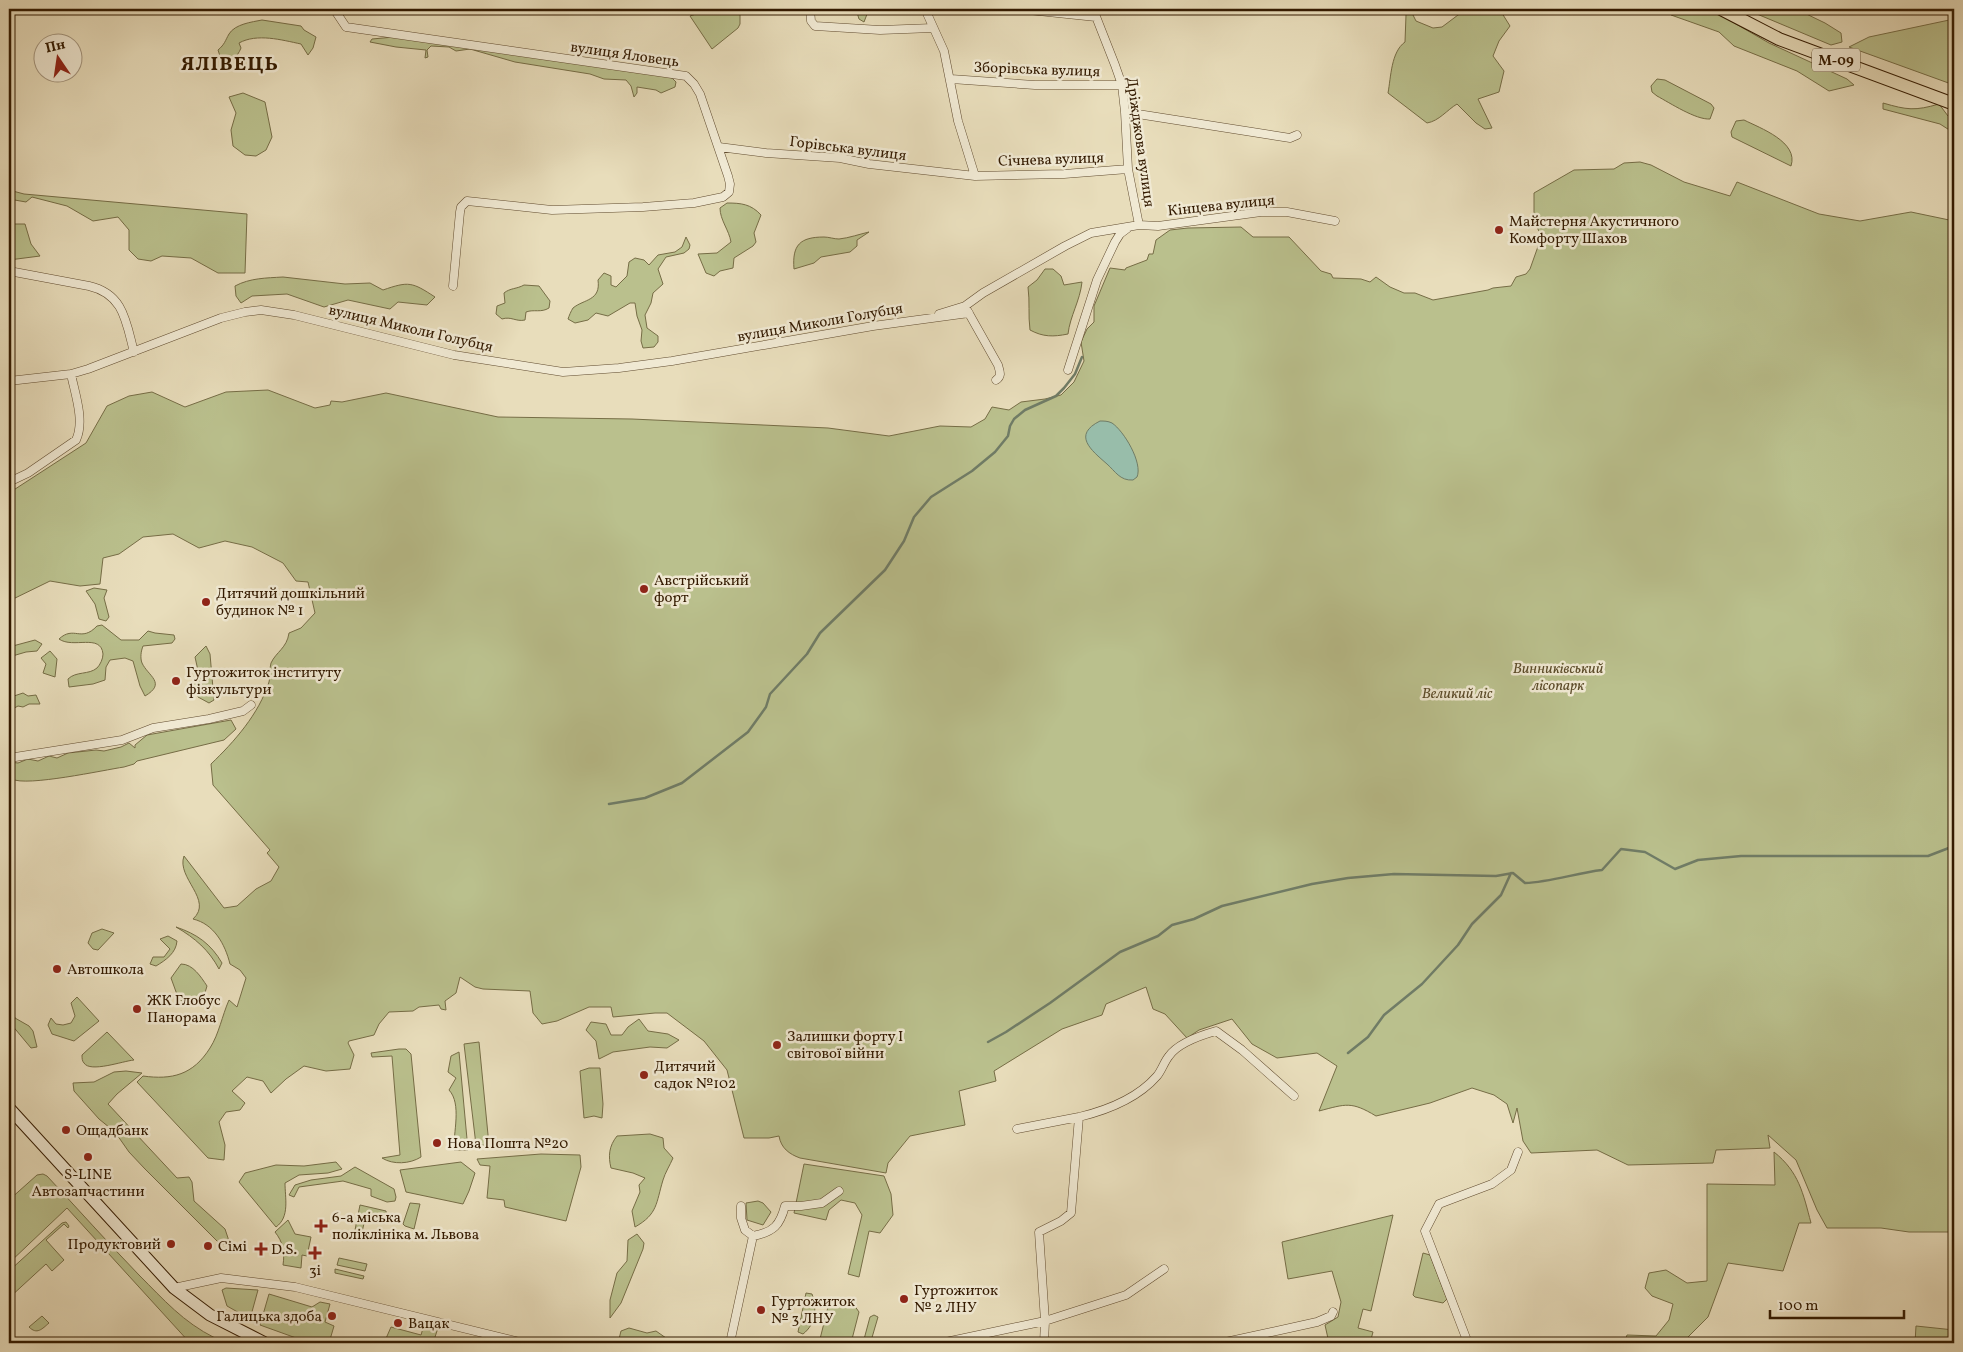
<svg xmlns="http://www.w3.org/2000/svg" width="1963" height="1352" viewBox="0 0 1963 1352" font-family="Vollkorn,serif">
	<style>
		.green { fill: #bac08d; stroke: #766d46 }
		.water { fill: #98bdaa; stroke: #707c66 }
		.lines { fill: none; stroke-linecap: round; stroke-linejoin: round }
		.stream { stroke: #707c66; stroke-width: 2.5 }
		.street-casing { stroke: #604b2f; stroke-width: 9 }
		.secondary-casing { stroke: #331a00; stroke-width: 13 }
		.primary-casing { stroke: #331a00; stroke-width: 14 }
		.street { stroke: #f0e9d3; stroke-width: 8 }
		.secondary { stroke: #f0e9d3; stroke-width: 11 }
		.primary { stroke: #e8ddbb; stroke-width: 12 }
		.poi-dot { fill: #8f2418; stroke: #f0e9d3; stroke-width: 2 }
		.labels { text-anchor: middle; stroke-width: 5; stroke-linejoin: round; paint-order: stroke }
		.shield { fill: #f0e9d3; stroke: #6c583f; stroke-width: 1 }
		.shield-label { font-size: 14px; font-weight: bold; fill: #331a00 }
		.street-label { font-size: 15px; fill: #331a00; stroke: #f0e9d3 }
		.poi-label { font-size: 15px; fill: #331a00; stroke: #f0e9d3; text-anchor: start }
		.park-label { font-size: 15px; font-style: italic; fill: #5c4c2a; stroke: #f0e9d3 }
		.district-label { font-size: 20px; font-weight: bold; letter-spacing: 1px; fill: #331a00; stroke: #f0e9d3 }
	</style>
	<rect width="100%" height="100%" fill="#e8ddbb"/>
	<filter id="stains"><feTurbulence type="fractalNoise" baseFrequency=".004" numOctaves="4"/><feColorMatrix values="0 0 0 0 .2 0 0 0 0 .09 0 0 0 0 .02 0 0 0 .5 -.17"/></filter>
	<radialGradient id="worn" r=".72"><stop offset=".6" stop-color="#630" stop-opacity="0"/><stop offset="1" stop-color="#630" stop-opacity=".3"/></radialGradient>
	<path class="green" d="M689,9L740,11V24L738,28L712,49L690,16L699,13Z
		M856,9H869L864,22L859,19Z
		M1410,9L1416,21L1433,28L1442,27L1466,9H1495L1500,10L1510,26L1499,41L1493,56L1504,71L1499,92L1478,99L1492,128L1485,129L1476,123L1457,104C1447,110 1439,121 1427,123L1388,93C1391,77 1391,52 1405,42L1406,15Z
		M1665,9H1710L1769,43L1847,79L1854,85L1829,91L1797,71L1734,46L1719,32L1671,15Z
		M1745,9H1796L1825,23L1841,33L1842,42L1831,45Z
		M1954,19V85L1849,47L1869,37Z
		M262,20L301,26L304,30L316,37L313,48L308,55L301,44C282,40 257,33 239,43L241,48C237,58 232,60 222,62L218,50C225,44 225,41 229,34C235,24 252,22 262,20Z
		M405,36L667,76L672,78L676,82L675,87L661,93L656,90L637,87V93L634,97L631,86L626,80L604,79L590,74L515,62L470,49L456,51L449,47L431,46L427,50L428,57L425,58L426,50L396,47L370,42L372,39Z
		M1657,79L1665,80L1711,104L1714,108L1710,119C1696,120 1670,103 1657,96L1652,92L1651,86Z
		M243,93L265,102L272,137L266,150L256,156L245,155L233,146L231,130L236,113L229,97Z
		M1883,103C1907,110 1915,111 1939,104L1948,116H1954V133L1940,124L1883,109Z
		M1744,120C1760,128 1799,142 1791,166L1732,137L1731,132L1736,121Z
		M1640,162L1651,165L1684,182L1730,196L1737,182L1819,214L1860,221L1911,212L1954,221V1232H1909L1881,1228H1827L1817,1210L1796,1160L1768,1135L1770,1148L1716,1150L1713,1163L1628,1165L1597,1150L1531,1153L1523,1141L1517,1108L1513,1123L1507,1104L1494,1095L1472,1088L1430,1103L1376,1116C1351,1101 1346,1104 1319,1111L1337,1066L1317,1053L1277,1058L1252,1044L1232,1019L1199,1030L1187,1038L1165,1014L1153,1009L1146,987L1106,1004L1102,1015L1062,1029L994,1071L996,1081L959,1091L965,1125L910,1136L888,1163L886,1173L800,1158C789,1154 781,1148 779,1136L769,1138H744L727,1070L704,1041L667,1013H655L613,1017L611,1007H589L557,1021L542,1024L533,1013L530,991L483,989L475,987L460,977L456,993L445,1001L446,1010L441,1009L439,1005L419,1007L413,1011L389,1012L379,1024L374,1035L349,1041L348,1043L354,1055L350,1069L326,1071L304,1066L286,1079L271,1093L263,1081L247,1077L232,1091L245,1103L240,1110L226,1112L219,1122L225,1145L224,1160L208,1158L137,1082L143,1076C172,1080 193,1075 210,1048C219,1034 222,1016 229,1000L237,1007L246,978L240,970L230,964C225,944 214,924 193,919C214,900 176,878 184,856L224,908L237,906L256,889L271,881L279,867L267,853L270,850L213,785L211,764C234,742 259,714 269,682C271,676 269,669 271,663C276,652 287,648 289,633L301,628L315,613L308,582L296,581L283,563L252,547L225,541L199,548L173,534L143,537L119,554L103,558L100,584L80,586L50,581L9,601V493L86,443L107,406L129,396L152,392L185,407L226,392L268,390L315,408L330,405L331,401L342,402L386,393L498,417L632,419L828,428L889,436L940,426L971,427L985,419L992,407L1009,410L1021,402L1045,399L1061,395L1074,382L1084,361L1081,342L1087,329L1094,322V306L1110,268L1125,270L1126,268L1147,260L1149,254H1153L1156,240L1170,230L1188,228L1241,227L1253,237H1289L1321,271L1331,274L1333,278L1361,279L1370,282L1376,277L1390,287L1404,293H1415L1433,300L1488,290L1493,288L1511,286L1516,277L1526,274L1530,269L1541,238L1534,217V193L1574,170L1614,169L1624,163Z
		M9,190L24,194L247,214L245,273H218L191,258L162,256L151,261L138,259L129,250V230L118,217L93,221L67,206L32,197L26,202L9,199Z
		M727,203C741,203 751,204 761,215L754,233L756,242L753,246L734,258L733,268L720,271L714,276L706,273L698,254L717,253L731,242C729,230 720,220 720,208Z
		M9,224H25L31,244L40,256L9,260Z
		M869,232L857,240V246L850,252L821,257L814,263L794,269C792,245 800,237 824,237C829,237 834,239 839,239C849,238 860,234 869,232Z
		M686,237L690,245L689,249L684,253L666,257L658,269L663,284L653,293L651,303L645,315L647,328L658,336V342L654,347L643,348L641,341L642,330L637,316L635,303H630L608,316L596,313L588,320L575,323L568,319C569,316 571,311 573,308C584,299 601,301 598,280L604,273L611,276V285L616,287L627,276L629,262L635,258L644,260L649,265L658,255L675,252L682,247Z
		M1045,269H1053L1061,276L1064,285L1082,282C1080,301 1070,316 1068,334C1053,337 1043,337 1030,330C1028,315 1030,302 1028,287L1037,280Z
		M283,277L345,284L370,283L383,290C409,281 412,282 435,297L427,305L398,302L390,309L348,300L324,307L287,294L252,296L241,303L236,296L235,286C250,278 266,278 283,277Z
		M524,285L539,286L550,301L549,308C541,313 534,309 526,312L525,320C516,322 511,316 502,319L496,314L497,306L505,303L504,293C510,288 517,289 524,285Z
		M94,588L107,590L104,598L109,617L106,621L99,619L95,604L86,591Z
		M102,625L121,640H139L148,631L155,633L174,635L175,639L172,643L143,646C141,651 140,658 142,663C148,676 167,683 145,696L140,686L133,661L125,658L110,660L106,667L105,680L93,684L69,687L68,679C76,671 89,675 97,668C100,665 103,659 103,654C101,633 73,649 59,639C74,625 81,643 97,626Z
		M35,640L42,644L37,651L26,652L9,657V647Z
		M206,646L210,654L214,700L209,703L198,697L192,683L199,675L195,657Z
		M50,651L57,659L55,677L43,673L46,664L41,658Z
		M23,693L28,696L36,695L40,704H29L23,707L18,706L9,711V700H13L14,696Z
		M231,720L236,729L224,740L137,761L134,764L124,767C104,770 26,787 12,779L9,781V762L18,763L28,759L38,761L49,756L57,758L68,753L96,750L104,751L121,747L129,743L135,748V745L147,735Z
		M176,927C197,934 211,944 222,963L219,969C209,950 195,938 176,927Z
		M102,929L114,933L98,950L93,949L88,943L92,933Z
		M168,936L177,941C176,953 166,960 156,966L150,964L153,957H164L170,949L160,939Z
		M181,964C193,964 201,977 207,986L204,996L188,1003L179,1000L171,978Z
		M77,997L99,1021L74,1041L52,1034L48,1025L51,1018L56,1024L63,1025L71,1023L75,1016L71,1003Z
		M9,1007L12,1009L15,1018L29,1026L33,1031L37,1047L31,1048L11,1024L9,1020Z
		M639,1019L648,1031L668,1034L679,1040L667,1048L650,1047L613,1052L599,1059L596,1041L586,1030L591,1022L606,1024L611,1035H622L628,1027Z
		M107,1032L134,1060C123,1061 90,1073 84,1063C82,1061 82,1058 82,1055Z
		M479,1042L489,1145H476L464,1044Z
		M399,1049H406L411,1054L421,1157C410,1164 393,1165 382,1158L400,1155L392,1056L372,1057L371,1053Z
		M459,1052L468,1150H454C453,1133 462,1104 449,1090L456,1078L448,1072L451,1056Z
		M589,1068H600L603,1104L602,1118L594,1116L584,1118L580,1071Z
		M126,1071L142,1073L117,1094L108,1104L177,1178L189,1177L192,1182L194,1201L225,1229L230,1244H220L145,1169L129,1152L115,1132L99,1119L74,1091L73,1083L94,1082L114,1072Z
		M650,1134L663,1138L664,1148L673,1158C670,1165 665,1173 663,1180C656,1203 658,1214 635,1227L632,1211L640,1192L639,1185L645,1178L633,1173L611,1168C608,1156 609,1146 617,1136Z
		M1774,1152C1799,1172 1803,1193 1811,1223H1799L1783,1271L1728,1263L1708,1317L1682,1343H1624L1627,1335L1656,1336L1669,1320L1673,1304L1652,1296L1645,1288L1649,1273L1666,1270L1687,1283L1707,1281V1184L1775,1185Z
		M541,1154L580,1155L581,1167L566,1221L505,1207L504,1200L487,1198L490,1166L480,1165L477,1159Z
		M336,1162L342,1169L328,1173L299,1175L285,1183C285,1198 290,1217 276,1227L239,1182L245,1173L276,1165L304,1166Z
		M461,1162L475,1173L469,1191L463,1204L406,1192L400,1170Z
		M804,1164L884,1176L891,1194L893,1215L880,1233L869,1231L859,1277L848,1274L862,1215L855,1203L841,1200L829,1210L826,1220L794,1213Z
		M355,1167L394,1189L396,1197L395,1201L387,1202L371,1196V1189L343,1181L299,1187L294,1197L289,1195L295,1185L311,1180L341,1176Z
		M43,1174L47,1176C78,1209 108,1243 139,1275C164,1300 183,1322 215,1338L213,1343H209L205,1340L202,1343H190L67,1208L9,1263V1200L37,1175Z
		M758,1201L763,1203L771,1212L763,1225L747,1220L746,1203Z
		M410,1203L420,1204L414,1229L405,1226L403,1224Z
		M360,1205L386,1211L387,1220L366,1215L362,1232L355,1230Z
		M1393,1215L1371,1311L1363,1309L1358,1328L1373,1332L1370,1343H1329L1325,1325L1338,1317L1341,1302L1332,1271L1288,1279L1282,1242Z
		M288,1220L295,1234L311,1237L307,1256L302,1255L301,1268L283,1265C285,1252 283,1242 275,1232Z
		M66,1222L69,1226L68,1228L64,1224L46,1240L64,1260L52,1271L46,1264L9,1298V1271L62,1223Z
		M637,1234L644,1243L643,1249L621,1303L610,1318V1300L617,1273L627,1261L628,1240Z
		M1423,1253L1430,1255L1447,1299L1443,1303L1415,1297L1413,1295Z
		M339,1258L367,1264L365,1271L337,1265Z
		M335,1269L364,1276L363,1279L335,1273Z
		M226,1288L258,1290L250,1319L227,1306L222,1290Z
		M806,1293L812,1294C817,1308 816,1324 803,1334L798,1332Z
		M269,1294L312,1307L320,1302L330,1304L325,1322L334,1326L329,1343H310L260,1325Z
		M830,1299L854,1305L859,1312L851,1343H835L820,1339Z
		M874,1315L878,1317L871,1341L878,1343H863L870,1317Z
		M42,1316L49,1323C42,1329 37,1335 29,1327Z
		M424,1325L438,1328L433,1343H384L391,1327L421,1335Z
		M1916,1326L1954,1330V1343H1915Z
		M629,1328L647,1333L656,1331L666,1338V1343H618L621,1331Z"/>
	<path class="water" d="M1100,421C1104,421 1108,421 1112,423C1124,431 1143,463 1137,477L1133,480C1120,481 1115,471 1107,464C1091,450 1072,435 1100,421Z"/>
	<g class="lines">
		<path class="stream" d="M609,804L645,798L682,783L748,732L766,707L770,694L807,654L820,633L885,570L904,541L914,517L931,497L972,471L995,452L1008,436L1010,426L1014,419L1025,410L1056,396L1064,388L1075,374L1082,357
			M988,1042L1006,1032L1050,1003L1120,952L1158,936L1172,925L1194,919L1222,906L1312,884L1348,878L1394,874L1496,876L1513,873L1525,883C1551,882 1576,873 1602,870L1621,849L1645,852L1675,869L1698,860L1741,856H1928L1954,846
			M1348,1053L1368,1037L1384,1015L1422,984L1458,945L1472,924L1501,895L1511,873"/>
		<defs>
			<path id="street" d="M334,9L346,27L686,76L694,84L700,94L728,176L730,184L729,192L723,197L694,203L643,207L552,210L467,201L461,207L460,212L453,286
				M810,9L811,21L815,26L880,30L933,28
				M925,9L944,51L958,121L975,176
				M1019,9L1096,17
				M1093,9L1115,65L1122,85L1125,112L1128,169L1139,225
				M951,79L1035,85H1122
				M1125,112L1290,138L1297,135
				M719,147L766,153L840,158L869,164L975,176L1064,174L1128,169
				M9,271L89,286C124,294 126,322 134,352
				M967,310L998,365C1000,372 1002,376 996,380
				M939,314L965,306L983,293L1065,246L1091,233L1139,225L1158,226L1261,212H1287L1335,221
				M1068,370L1097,280L1115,242L1120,234L1128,228
				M9,381L71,374L88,369L221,318L245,312L261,310L294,315L454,355L563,372L619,368L672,361L873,326L969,313
				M9,482L28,473L76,440C85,421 75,394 71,374
				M9,758L122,740L153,728L209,719L243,711L251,705
				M1017,1129L1079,1117
				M753,1236C774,1232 780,1225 785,1206H801L822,1203L839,1191
				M174,1288L221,1278L295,1287L524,1343
				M730,1343L753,1236L745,1230L741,1218V1206
				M941,1343L1045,1321L1039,1232L1061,1221L1071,1213L1079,1117C1108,1110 1137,1099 1157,1076C1162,1070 1164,1062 1169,1056C1178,1043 1202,1035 1216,1031L1242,1050L1294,1096
				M1044,1343L1045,1321L1126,1295L1164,1269
				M1221,1343L1317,1322L1331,1316L1333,1312
				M1468,1343L1425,1231L1439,1204L1492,1184L1511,1170L1518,1152"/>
			<path id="secondary" d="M9,1108L174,1288L210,1315L265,1343"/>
			<path id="primary" d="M1721,9L1779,39L1954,104"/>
		</defs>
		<use href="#street" class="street-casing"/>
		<use href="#secondary" class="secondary-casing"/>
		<use href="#primary" class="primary-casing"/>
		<use href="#street" class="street"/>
		<use href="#secondary" class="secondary"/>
		<use href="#primary" class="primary"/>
	</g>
	<g class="poi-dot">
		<circle cx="1499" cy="230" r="5"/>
		<circle cx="644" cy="589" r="5"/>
		<circle cx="206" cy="602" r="5"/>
		<circle cx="176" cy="681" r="5"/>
		<circle cx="57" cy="969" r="5"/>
		<circle cx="137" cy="1009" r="5"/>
		<circle cx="777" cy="1045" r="5"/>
		<circle cx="644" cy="1075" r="5"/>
		<circle cx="66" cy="1130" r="5"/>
		<circle cx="437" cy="1143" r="5"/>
		<circle cx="88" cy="1157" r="5"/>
		<path d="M318.5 1218.5h5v5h5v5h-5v5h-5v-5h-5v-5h5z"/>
		<circle cx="171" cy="1244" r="5"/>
		<circle cx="208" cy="1246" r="5"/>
		<path d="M258.5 1241.5h5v5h5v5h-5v5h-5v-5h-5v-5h5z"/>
		<path d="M312.5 1245.5h5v5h5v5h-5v5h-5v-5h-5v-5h5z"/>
		<circle cx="904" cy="1299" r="5"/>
		<circle cx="761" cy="1310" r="5"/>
		<circle cx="332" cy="1316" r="5"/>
		<circle cx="398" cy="1323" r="5"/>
	</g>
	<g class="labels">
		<rect class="shield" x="1812" y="48.5" width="48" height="23" rx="4"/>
		<g class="shield-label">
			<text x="1836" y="65">М-09</text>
		</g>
		<g class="street-label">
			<text transform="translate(625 54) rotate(8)" y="5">вулиця Яловець</text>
			<text transform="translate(1037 69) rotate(2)" y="5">Зборівська вулиця</text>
			<text transform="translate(1141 142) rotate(82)" y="5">Дріжджова вулиця</text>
			<text transform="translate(848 148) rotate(7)" y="5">Горівська вулиця</text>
			<text transform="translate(1051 159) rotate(-2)" y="5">Січнева вулиця</text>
			<text transform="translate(1221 205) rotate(-6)" y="5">Кінцева вулиця</text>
			<text transform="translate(820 322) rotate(-10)" y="5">вулиця Миколи Голубця</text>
			<text transform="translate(411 328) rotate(13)" y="5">вулиця Миколи Голубця</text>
		</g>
		<g class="poi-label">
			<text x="1509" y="226">Майстерня Акустичного<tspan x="1509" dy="17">Комфорту Шахов</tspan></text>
			<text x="654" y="585">Австрійський<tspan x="654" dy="17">форт</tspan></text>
			<text x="216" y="598">Дитячий дошкільний<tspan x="216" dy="17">будинок № 1</tspan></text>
			<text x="186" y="677">Гуртожиток інституту<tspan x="186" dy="17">фізкультури</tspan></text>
			<text x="67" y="974">Автошкола</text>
			<text x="147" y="1005">ЖК Глобус<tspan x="147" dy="17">Панорама</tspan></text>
			<text x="787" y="1041">Залишки форту І<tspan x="787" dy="17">світової війни</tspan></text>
			<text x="654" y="1071">Дитячий<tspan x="654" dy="17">садок №102</tspan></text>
			<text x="76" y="1135">Ощадбанк</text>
			<text x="447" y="1148">Нова Пошта №20</text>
			<text x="88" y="1179" text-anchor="middle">S-LINE<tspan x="88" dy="17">Автозапчастини</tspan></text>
			<text x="332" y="1222">6-а міська<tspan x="332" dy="17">поліклініка м. Львова</tspan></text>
			<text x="161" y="1249" text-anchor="end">Продуктовий</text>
			<text x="218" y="1251">Сімі</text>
			<text x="271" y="1254">D.S.</text>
			<text x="315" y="1275" text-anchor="middle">3і</text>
			<text x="914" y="1295">Гуртожиток<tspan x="914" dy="17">№ 2 ЛНУ</tspan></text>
			<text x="771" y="1306">Гуртожиток<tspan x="771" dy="17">№ 3 ЛНУ</tspan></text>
			<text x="322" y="1321" text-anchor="end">Галицька здоба</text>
			<text x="408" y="1328">Вацак</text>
		</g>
		<g class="park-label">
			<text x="1558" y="673">Винниківський<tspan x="1558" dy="17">лісопарк</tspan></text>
			<text x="1457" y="698">Великий ліс</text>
		</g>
		<g class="district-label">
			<text x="230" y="70">ЯЛІВЕЦЬ</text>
		</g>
	</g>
	<rect width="1963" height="1352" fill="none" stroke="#e8ddbb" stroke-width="30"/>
	<rect x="10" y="10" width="1943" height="1332" fill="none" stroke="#331a00" stroke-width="2.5"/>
	<rect x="15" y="15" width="1933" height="1322" fill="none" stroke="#331a00"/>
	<g transform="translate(58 58) rotate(347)"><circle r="24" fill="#f0e9d3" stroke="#a4967f"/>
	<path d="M0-4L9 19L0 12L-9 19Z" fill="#8f2418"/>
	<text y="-8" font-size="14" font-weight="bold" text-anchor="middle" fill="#331a00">Пн</text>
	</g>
	<path d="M1770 1310v8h134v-8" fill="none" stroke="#331a00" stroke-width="2.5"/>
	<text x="1778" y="1310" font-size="15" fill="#331a00" stroke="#f0e9d3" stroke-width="4" paint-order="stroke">100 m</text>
	<rect width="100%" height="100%" filter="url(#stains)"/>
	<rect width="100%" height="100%" fill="url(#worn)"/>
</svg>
